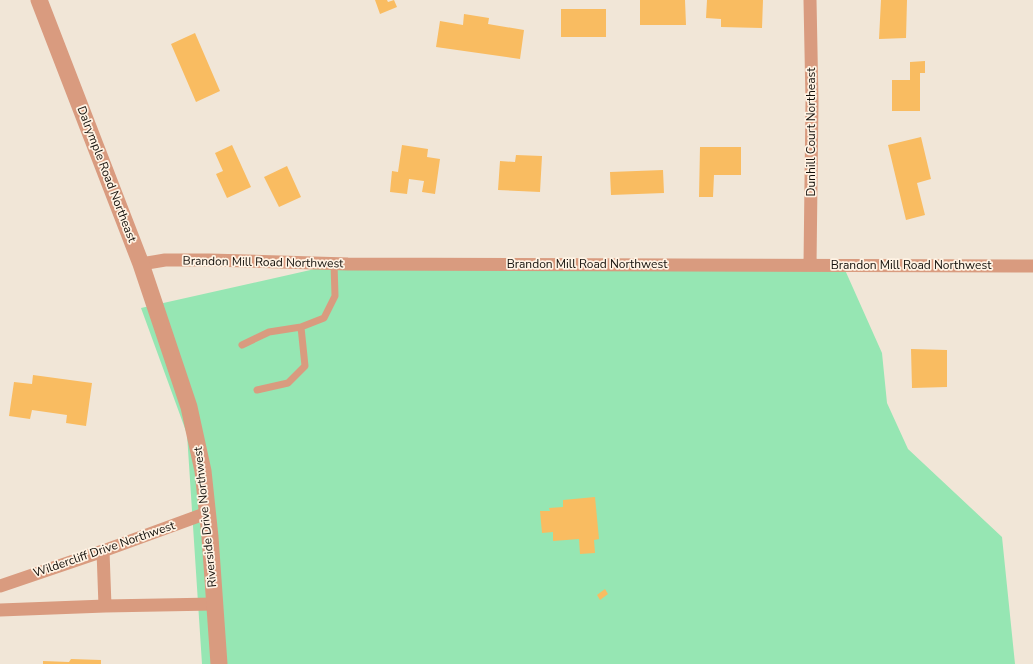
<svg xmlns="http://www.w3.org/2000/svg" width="1033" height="664" viewBox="0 0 1033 664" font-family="'Nunito Sans',sans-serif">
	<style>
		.green { fill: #96e6b3 }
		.building { fill: #f9bc61 }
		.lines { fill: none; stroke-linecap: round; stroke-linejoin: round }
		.service { stroke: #d99b7f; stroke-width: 7 }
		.minor { stroke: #d99b7f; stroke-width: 13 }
		.tertiary { stroke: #d99b7f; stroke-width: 17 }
		.labels { text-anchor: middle; stroke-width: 3.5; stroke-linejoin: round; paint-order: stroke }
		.street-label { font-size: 12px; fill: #14100b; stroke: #fff3e4 }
	</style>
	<rect width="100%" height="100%" fill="#f1e6d7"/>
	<path class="green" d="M337,264L845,270L882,353L887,403L908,449L1002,537L1015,664H202L187,434L141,308Z"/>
	<path class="building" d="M375,0H387L388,2L394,0L397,7L380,14Z
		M640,0H685L686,25H640Z
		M707,0H763L762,28L721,27V19L706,18Z
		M881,0H907L906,38L879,39Z
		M561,9H606V37H561Z
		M464,14L489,18L488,24L524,30L520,59L436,47L440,21L463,25Z
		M195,33L220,91L196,102L171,44Z
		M925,61V73H920V111H892V80H910V62Z
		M921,137L931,179L917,183L925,215L906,220L888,145Z
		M232,145L251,187L227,198L216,174L223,171L215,153Z
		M402,145L428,149L427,157L440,159L435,194L422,192L424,181L409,179L407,194L390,192L392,171L398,172Z
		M700,147H741V175H714L713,197H699Z
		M516,155L542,156L540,192L498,190L500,161L515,162Z
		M287,166L301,197L279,207L264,177Z
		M663,170L664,193L611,195L610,172Z
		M911,349L947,350V387L912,388Z
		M33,375L92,383L86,426L66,423L67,415L32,410L30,419L9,416L14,382L32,384Z
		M595,497L599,539L594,540L595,553L580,554L579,539L553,541V532L542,533L540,511H550L549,508L563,507V500Z
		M605,589L608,594L600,600L597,595Z
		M71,659L101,660V664H43V661L69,662Z"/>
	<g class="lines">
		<path class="service" d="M242,345L269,332L301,327L324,318L335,296L334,263
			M257,390L288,383L305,366L301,327"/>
		<path class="minor" d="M141,264L165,260H209L348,264L1033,266
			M810,265L812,101L810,0
			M103,551L105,606
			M0,586L103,551L207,513
			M0,610L105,606L214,604"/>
		<path class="tertiary" d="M39,0L141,264L189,407L203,471L210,537L219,664"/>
	</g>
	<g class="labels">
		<g class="street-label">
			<text transform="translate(811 132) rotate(-90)" y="4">Dunhill Court Northeast</text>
			<text transform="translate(107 174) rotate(69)" y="4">Dalrymple Road Northeast</text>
			<text transform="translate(263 262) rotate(1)" y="4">Brandon Mill Road Northwest</text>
			<text x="587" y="268">Brandon Mill Road Northwest</text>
			<text x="911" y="269">Brandon Mill Road Northwest</text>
			<text transform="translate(205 517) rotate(-96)" y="4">Riverside Drive Northwest</text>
			<text transform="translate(104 549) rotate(-19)" y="4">Wildercliff Drive Northwest</text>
		</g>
	</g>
</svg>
